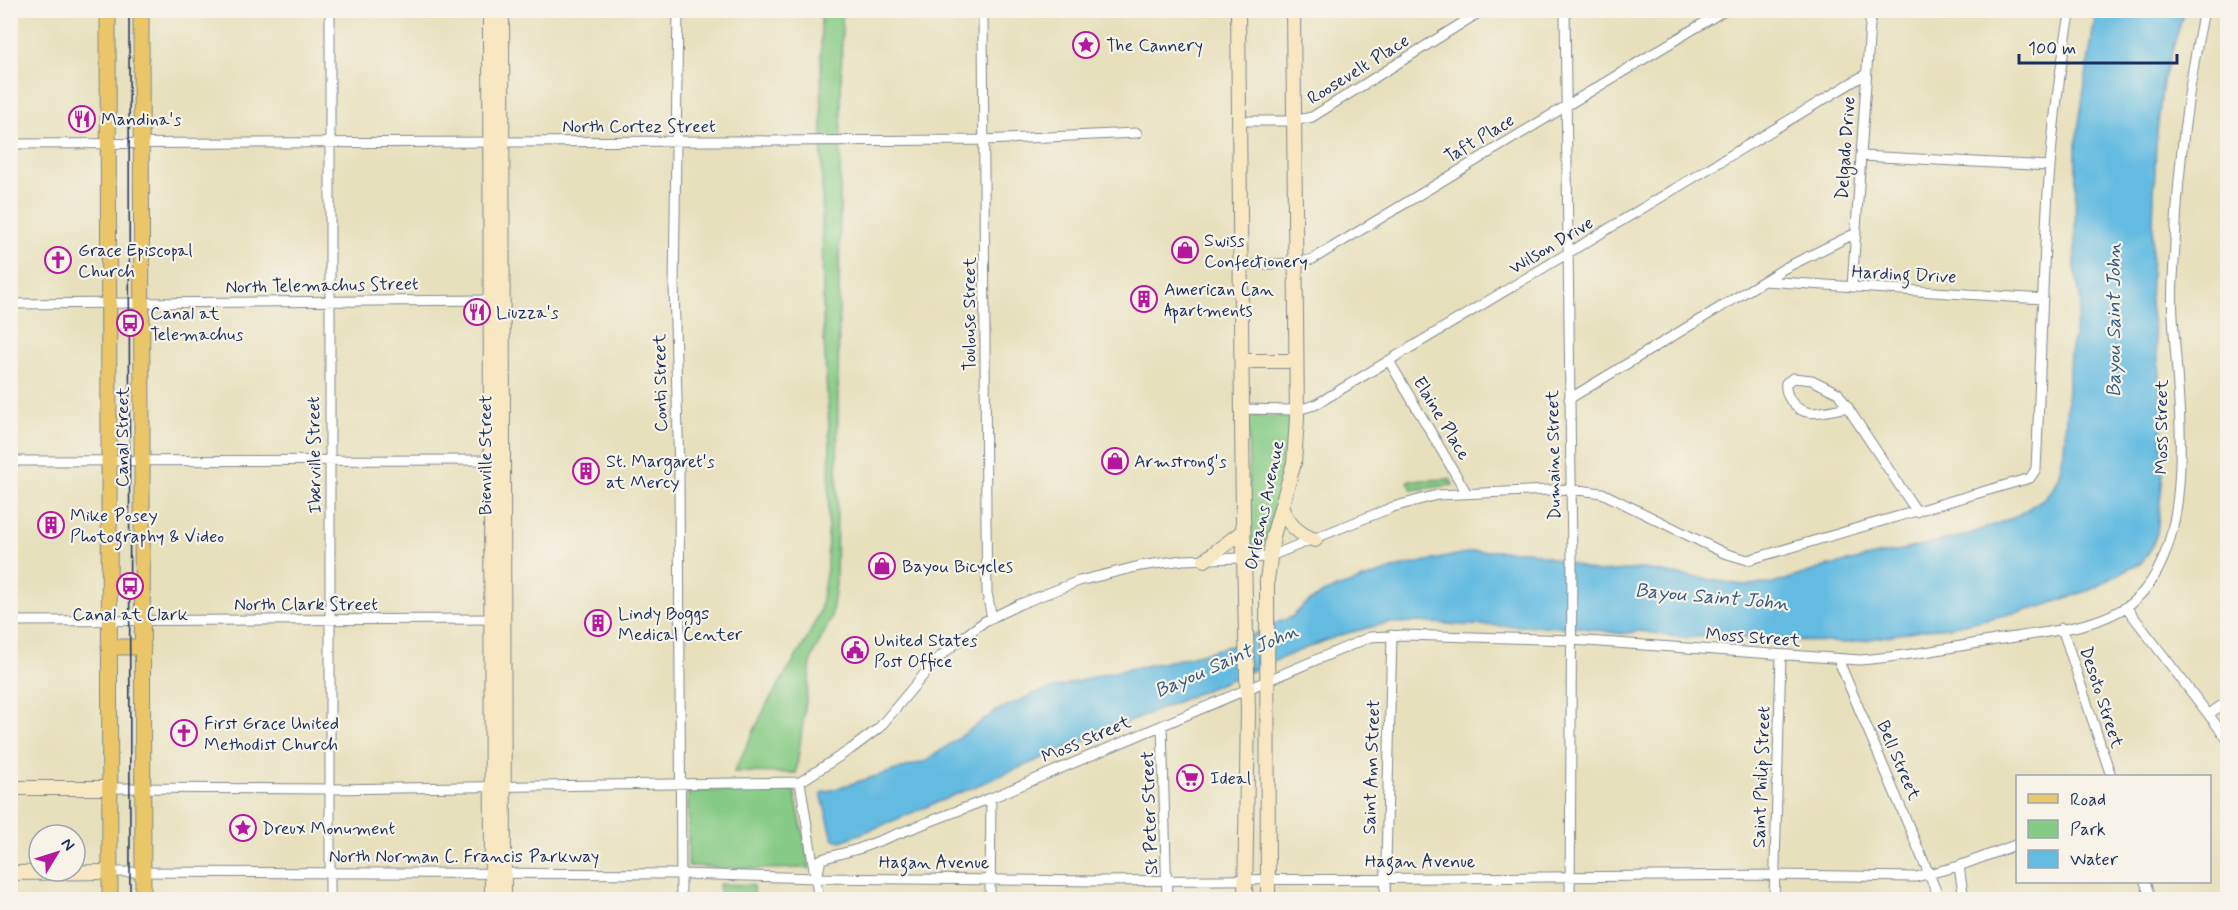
<svg xmlns="http://www.w3.org/2000/svg" width="2238" height="910" viewBox="0 0 2238 910" font-family="Mynerve,sans-serif">
	<style>
		.green { fill: #86cb85; stroke: #507d72; stroke-width: 1.5 }
		.water { fill: #64bbe1; stroke: #4075a0; stroke-width: 1.5 }
		.lines { fill: none; stroke-linecap: round; stroke-linejoin: round }
		.stream { stroke: #64bbe1; stroke-width: 3 }
		.street-casing { stroke: #81888e; stroke-width: 11 }
		.secondary-casing { stroke: #81888e; stroke-width: 16 }
		.primary-casing { stroke: #81888e; stroke-width: 17 }
		.street { stroke: #fff; stroke-width: 9 }
		.secondary { stroke: #f7e8c3; stroke-width: 14 }
		.primary { stroke: #eac669; stroke-width: 15 }
		.tram { stroke: #1b2f5e; stroke-width: 1.5 }
		.labels { text-anchor: middle; stroke-width: 4.5; stroke-linejoin: round; paint-order: stroke }
		.poi-label { font-size: 18px; fill: #1b2f5e; stroke: #f7f3e8; text-anchor: start }
		.street-label { font-size: 18px; fill: #1b2f5e; stroke: #f7f3e8 }
		.water-label { font-size: 20px; font-style: italic; fill: #315985; stroke: #f7f3e8 }
	</style>
	<rect width="100%" height="100%" fill="#f7f3e8"/>
	<filter id="ink" filterUnits="userSpaceOnUse"><feTurbulence type="fractalNoise" baseFrequency=".0167" numOctaves="2"/><feDisplacementMap in="SourceGraphic" scale="12" xChannelSelector="R" yChannelSelector="G"/><feConvolveMatrix kernelMatrix="1 2 1 2 8 2 1 2 1" color-interpolation-filters="sRGB"/></filter>
	<filter id="wash" filterUnits="userSpaceOnUse"><feTurbulence type="fractalNoise" baseFrequency=".008" numOctaves="4" result="noise"/><feDisplacementMap in="SourceGraphic" scale="24" xChannelSelector="R" yChannelSelector="G"/><feGaussianBlur stdDeviation="1.35" result="paint"/><feColorMatrix in="noise" values="0 0 0 0 0 0 0 0 0 0 0 0 0 0 0 0 0 1.4 0 .05"/><feComposite in="paint" operator="in"/></filter>
	<g filter="url(#wash)">
		<rect width="100%" height="100%" fill="#e7e0bd"/>
		<path class="green" d="M821,11H842L836,584L831,619L812,657L796,773L734,772L767,704L806,641L820,611L827,568L830,446L823,324Z
			M1252,416H1286L1290,420C1289,467 1278,500 1265,544L1250,546L1248,419Z
			M1450,479L1453,485L1412,490L1408,481Z
			M794,790L810,868L753,869L688,866V791Z
			M719,884L753,885L755,899H721Z"/>
		<path class="water" d="M2096,11H2184L2163,81L2156,141L2150,304L2160,373L2163,473L2157,533L2151,549L2142,562L2090,590L2037,608L1950,627L1926,629L1848,643L1710,636L1685,638L1640,631L1622,634L1578,627L1460,625L1418,622L1387,623L1340,635L1296,652L878,827L841,841L833,839L821,793L926,761L998,710L1034,694L1104,674L1181,659L1234,645L1269,626L1292,617L1304,605L1325,592L1399,567L1476,551H1528L1597,572L1643,569L1743,585L1773,584L1825,567L1964,536L2015,517L2043,499L2053,488L2059,474L2064,450L2070,353L2081,304L2075,267L2076,143Z"/>
		<g class="lines">
			<path class="stream" d="M728,896L729,900"/>
		</g>
	</g>
	<g filter="url(#ink)">
		<g class="lines">
			<defs>
				<path id="street" d="M330,10V900
					M678,10L674,286L679,473L681,900
					M983,10L986,522L987,593L992,618
					M1565,10L1572,557L1570,900
					M1239,121H1293L1312,117L1483,10
					M10,144L984,140L1137,133
					M1862,156L2050,166
					M1241,265L1295,263L1313,259L1725,10
					M1764,281L2043,299
					M1852,287L1871,10
					M10,304L494,300
					M1389,361L1466,492
					M1569,399L1785,268L1856,233
					M1848,407C1828,410 1804,421 1791,401C1787,395 1785,390 1786,383L1793,378L1812,380L1838,393L1917,512
					M1242,409L1297,410L1315,405L1866,74
					M10,461L494,460
					M2126,607L2228,740
					M10,621L497,619
					M2062,628L2111,776
					M1838,659L1940,900
					M2209,714L2228,701
					M1162,725L1167,900
					M800,782L819,900
					M109,788L330,789L800,782L851,749L879,728L936,660L961,639L985,621L1020,604L1079,581L1140,566L1183,560L1268,557L1393,507L1437,495L1570,489L1602,493L1724,553L1748,560L2030,478L2036,469C2044,316 2041,161 2071,10
					M1959,866L1964,900
					M110,872L680,874L817,878L1097,881L1774,875L1916,877L1959,866L2018,844
					M817,878L821,859L858,849L991,798L1370,637L1404,635L1572,640L1860,660C1904,657 1947,648 1990,641C2033,633 2103,630 2136,599C2200,541 2177,394 2173,316C2171,292 2174,268 2175,244C2178,165 2188,88 2204,10
					M2145,882L2151,900
					M990,900L991,798
					M1385,900L1392,635
					M1774,900L1781,655"/>
				<path id="secondary" d="M490,10L492,900
					M502,10L504,900
					M1238,10L1243,519L1248,711L1245,900
					M1242,361H1296
					M1281,507C1287,523 1298,534 1315,540
					M1205,560L1243,531
					M10,788H109
					M10,873L110,872
					M1268,900L1267,580L1273,536L1294,463L1297,418L1293,10"/>
				<path id="primary" d="M108,10L110,900
					M141,10L143,900
					M109,647H143"/>
			</defs>
			<use href="#street" class="street-casing"/>
			<use href="#secondary" class="secondary-casing"/>
			<use href="#primary" class="primary-casing"/>
			<use href="#street" class="street"/>
			<use href="#secondary" class="secondary"/>
			<use href="#primary" class="primary"/>
			<path class="tram" d="M129,10L130,900"/>
		</g>
	</g>
	<defs>
		<symbol id="sight-ring" viewBox="-11 -11 22 22"><circle r="9.5" fill="#f7f3e8" stroke="#b5179e" stroke-width="1.5"/><path d="M0-6L1.8-2.2L6-1.7L2.9 1.2L3.7 5.4L0 3.3L-3.7 5.4L-2.9 1.2L-6-1.7L-1.8-2.2Z" fill="#b5179e"/></symbol>
		<symbol id="restaurant-ring" viewBox="-11 -11 22 22"><circle r="9.5" fill="#f7f3e8" stroke="#b5179e" stroke-width="1.5"/><path d="M-5-6h1v4h1v-4h1v4h1v-4h1v5L-1.5 .5V6h-2V.5L-5-1ZM5-6V6H3V1.5H1.5Q1.5-4 5-6Z" fill="#b5179e"/></symbol>
		<symbol id="shop-ring" viewBox="-11 -11 22 22"><circle r="9.5" fill="#f7f3e8" stroke="#b5179e" stroke-width="1.5"/><path d="M-5-2.5h2.3a2.7 3.5 0 0 1 5.4 0H5L5.5 6h-11ZM-1.5-2.5h3a1.5 2.3 0 0 0-3 0Z" fill="#b5179e"/></symbol>
		<symbol id="church-ring" viewBox="-11 -11 22 22"><circle r="9.5" fill="#f7f3e8" stroke="#b5179e" stroke-width="1.5"/><path d="M-1.2-6h2.4v3.5h3.3v2.4h-3.3V6h-2.4V-.1h-3.3v-2.4h3.3Z" fill="#b5179e"/></symbol>
		<symbol id="building-ring" viewBox="-11 -11 22 22"><circle r="9.5" fill="#f7f3e8" stroke="#b5179e" stroke-width="1.5"/><path d="M-4-6H4V6H1V3H-1V6H-4ZM-2.5-4.3h1.7v1.8h-1.7ZM.8-4.3h1.7v1.8H.8ZM-2.5-1h1.7V.8h-1.7ZM.8-1h1.7V.8H.8Z" fill="#b5179e"/></symbol>
		<symbol id="bus-ring" viewBox="-11 -11 22 22"><circle r="9.5" fill="#f7f3e8" stroke="#b5179e" stroke-width="1.5"/><path d="M-5-6H5V4H4V6H2V4H-2V6H-4V4H-5ZM-3.5-4V0h7V-4ZM-3.5 1.2v1.5H-2V1.2ZM2 1.2v1.5H3.5V1.2Z" fill="#b5179e"/></symbol>
		<symbol id="civic-ring" viewBox="-11 -11 22 22"><circle r="9.5" fill="#f7f3e8" stroke="#b5179e" stroke-width="1.5"/><path d="M-.6-6.5H3V-4.5H.6V-3L4-1V1h2V6H-6V1h2V-1L-.6-3ZM-1.2 2.5V6h2.4V2.5Z" fill="#b5179e"/></symbol>
		<symbol id="supermarket-ring" viewBox="-11 -11 22 22"><circle r="9.5" fill="#f7f3e8" stroke="#b5179e" stroke-width="1.5"/><path d="M-6-5.5h2.5l.6 2H6L4.5 2H-2.5L-4.4-4H-6ZM-1.5 3.2a1.3 1.3 0 1 0 .1 0ZM3 3.2a1.3 1.3 0 1 0 .1 0Z" fill="#b5179e"/></symbol>
	</defs>
	<g fill-rule="evenodd">
		<use href="#sight-ring" x="1071" y="30" width="30" height="30"/>
		<use href="#restaurant-ring" x="67" y="104" width="30" height="30"/>
		<use href="#shop-ring" x="1170" y="235" width="30" height="30"/>
		<use href="#church-ring" x="43" y="245" width="30" height="30"/>
		<use href="#building-ring" x="1129" y="284" width="30" height="30"/>
		<use href="#restaurant-ring" x="462" y="297" width="30" height="30"/>
		<use href="#bus-ring" x="115" y="308" width="30" height="30"/>
		<use href="#shop-ring" x="1100" y="446" width="30" height="30"/>
		<use href="#building-ring" x="571" y="456" width="30" height="30"/>
		<use href="#building-ring" x="36" y="510" width="30" height="30"/>
		<use href="#shop-ring" x="867" y="551" width="30" height="30"/>
		<use href="#bus-ring" x="115" y="571" width="30" height="30"/>
		<use href="#building-ring" x="583" y="608" width="30" height="30"/>
		<use href="#civic-ring" x="840" y="635" width="30" height="30"/>
		<use href="#church-ring" x="169" y="718" width="30" height="30"/>
		<use href="#supermarket-ring" x="1175" y="763" width="30" height="30"/>
		<use href="#sight-ring" x="228" y="813" width="30" height="30"/>
	</g>
	<g class="labels">
		<g class="poi-label">
			<text x="1106" y="51">The Cannery</text>
			<text x="101" y="125">Mandina's</text>
			<text x="1204" y="246">Swiss<tspan x="1204" dy="21">Confectionery</tspan></text>
			<text x="78" y="256">Grace Episcopal<tspan x="78" dy="21">Church</tspan></text>
			<text x="1164" y="295">American Can<tspan x="1164" dy="21">Apartments</tspan></text>
			<text x="496" y="318">Liuzza's</text>
			<text x="150" y="319">Canal at<tspan x="150" dy="21">Telemachus</tspan></text>
			<text x="606" y="467">St. Margaret's<tspan x="606" dy="21">at Mercy</tspan></text>
			<text x="1134" y="467">Armstrong's</text>
			<text x="70" y="521">Mike Posey<tspan x="70" dy="21">Photography &amp; Video</tspan></text>
			<text x="902" y="572">Bayou Bicycles</text>
			<text x="618" y="619">Lindy Boggs<tspan x="618" dy="21">Medical Center</tspan></text>
			<text x="130" y="620" text-anchor="middle">Canal at Clark</text>
			<text x="874" y="646">United States<tspan x="874" dy="21">Post Office</tspan></text>
			<text x="204" y="729">First Grace United<tspan x="204" dy="21">Methodist Church</tspan></text>
			<text x="1210" y="784">Ideal</text>
			<text x="262" y="834">Dreux Monument</text>
		</g>
		<g class="street-label">
			<text transform="translate(1358 69) rotate(-32)" y="6">Roosevelt Place</text>
			<text x="639" y="132">North Cortez Street</text>
			<text transform="translate(1479 138) rotate(-31)" y="6">Taft Place</text>
			<text transform="translate(1845 148) rotate(-86)" y="6">Delgado Drive</text>
			<text transform="translate(1551 245) rotate(-31)" y="6">Wilson Drive</text>
			<text transform="translate(1904 274) rotate(3)" y="6">Harding Drive</text>
			<text transform="translate(322 285) rotate(-1)" y="6">North Telemachus Street</text>
			<text transform="translate(969 314) rotate(-90)" y="6">Toulouse Street</text>
			<text transform="translate(660 383) rotate(-91)" y="6">Conti Street</text>
			<text transform="translate(1442 418) rotate(59)" y="6">Elaine Place</text>
			<text transform="translate(2161 427) rotate(-90)" y="6">Moss Street</text>
			<text transform="translate(122 437) rotate(-90)" y="6">Canal Street</text>
			<text transform="translate(314 455) rotate(-91)" y="6">Iberville Street</text>
			<text transform="translate(485 455) rotate(-90)" y="6">Bienville Street</text>
			<text transform="translate(1553 455) rotate(-91)" y="6">Dumaine Street</text>
			<text transform="translate(1264 505) rotate(-78)" y="6">Orleans Avenue</text>
			<text x="306" y="610">North Clark Street</text>
			<text transform="translate(1753 637) rotate(4)" y="6">Moss Street</text>
			<text transform="translate(2102 697) rotate(72)" y="6">Desoto Street</text>
			<text transform="translate(1086 739) rotate(-23)" y="6">Moss Street</text>
			<text transform="translate(1899 760) rotate(67)" y="6">Bell Street</text>
			<text transform="translate(1371 767) rotate(-88)" y="6">Saint Ann Street</text>
			<text transform="translate(1761 777) rotate(-88)" y="6">Saint Philip Street</text>
			<text transform="translate(1149 813) rotate(-92)" y="6">St Peter Street</text>
			<text x="464" y="862">North Norman C. Francis Parkway</text>
			<text x="1420" y="867">Hagan Avenue</text>
			<text x="934" y="868">Hagan Avenue</text>
		</g>
		<g class="water-label">
			<text transform="translate(2113 320) rotate(-90)" y="7">Bayou Saint John</text>
			<text transform="translate(1712 596) rotate(5)" y="7">Bayou Saint John</text>
			<text transform="translate(1226 660) rotate(-24)" y="7">Bayou Saint John</text>
		</g>
	</g>
	<rect width="2238" height="910" fill="none" stroke="#f7f3e8" stroke-width="36"/>
	<rect x="2016" y="775" width="195" height="108" fill="#f7f3e8" stroke="#9fa5b1" stroke-width="1.5"/>
	<rect x="2028" y="794" width="30" height="9" fill="#eac669" stroke="#9fa5b1" stroke-width="1.5"/>
	<text x="2070" y="805" font-size="18" fill="#1b2f5e">Road</text>
	<rect x="2028" y="820" width="30" height="18" fill="#86cb85" stroke="#9fa5b1" stroke-width="1.5"/>
	<text x="2070" y="835" font-size="18" fill="#1b2f5e">Park</text>
	<rect x="2028" y="850" width="30" height="18" fill="#64bbe1" stroke="#9fa5b1" stroke-width="1.5"/>
	<text x="2070" y="865" font-size="18" fill="#1b2f5e">Water</text>
	<g transform="translate(57 853) rotate(52)"><circle r="28" fill="#f7f3e8" stroke="#9fa5b1" stroke-width="1.5"/>
	<path d="M0-4.5L10 22L0 15L-10 22Z" fill="#b5179e"/>
	<text y="-9" font-size="16" font-weight="bold" text-anchor="middle" fill="#1b2f5e">N</text>
	</g>
	<path d="M2019 54v9h158v-9" fill="none" stroke="#1b2f5e" stroke-width="3"/>
	<text x="2028" y="54" font-size="18" fill="#1b2f5e" stroke="#f7f3e8" stroke-width="4.5" paint-order="stroke">100 m</text>
</svg>
